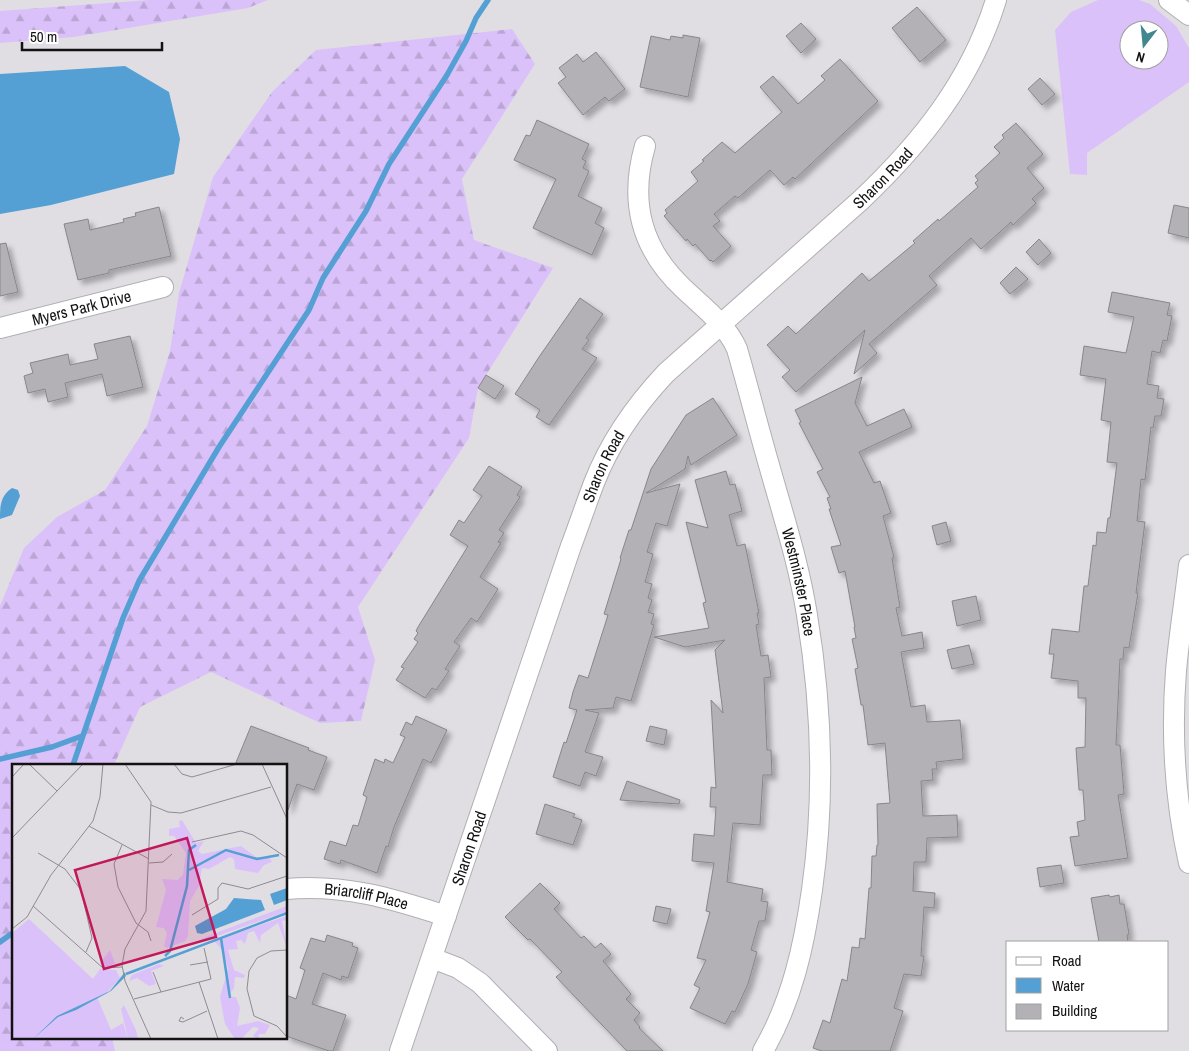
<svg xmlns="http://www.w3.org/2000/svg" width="1189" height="1051" viewBox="0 0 1189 1051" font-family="'Archivo Narrow',sans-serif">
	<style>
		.grass { fill: #dbc1f9; fill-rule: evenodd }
		.forest { fill: url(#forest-firs) }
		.water { fill: #549fd3 }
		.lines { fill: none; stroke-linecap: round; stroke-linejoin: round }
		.stream { stroke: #549fd3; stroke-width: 5.5 }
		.building { fill: #b3b1b5; stroke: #88868a; filter: url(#shadow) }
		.minor-casing { stroke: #b1afb3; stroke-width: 22 }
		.minor { stroke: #fff; stroke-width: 20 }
		.labels { text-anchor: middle; stroke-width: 4; stroke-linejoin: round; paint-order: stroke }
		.street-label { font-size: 16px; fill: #121213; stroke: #fff }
		.inset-river { fill: none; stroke: #549fd3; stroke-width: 2.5 }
		.inset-road { fill: none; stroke: #8e8c90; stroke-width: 1 }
		.view { fill: #c2185b; fill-opacity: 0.15; stroke: #c2185b; stroke-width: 2.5 }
		.inset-edge { fill: none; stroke: #121213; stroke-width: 2.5 }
	</style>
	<defs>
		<pattern id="forest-firs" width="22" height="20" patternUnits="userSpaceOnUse" patternTransform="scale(1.25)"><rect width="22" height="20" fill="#dbc1f9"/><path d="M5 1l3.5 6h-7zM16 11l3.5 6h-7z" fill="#bba5d5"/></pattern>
		<filter id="shadow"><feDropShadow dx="4.5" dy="4.5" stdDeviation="2.5" flood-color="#0004"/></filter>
	</defs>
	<rect width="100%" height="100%" fill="#e0dee3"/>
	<path class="grass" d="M1098,0H1139L1150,4L1176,26L1189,48V82L1087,153V175L1070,174L1055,30L1071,12ZM1129,30H1159V60H1129Z"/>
	<path class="forest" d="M149,0H268L248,8L74,37L0,43V11Z
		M512,29L535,64L462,179L474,240L553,268L478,388L469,438L358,607L375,660L361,721L320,723L211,672L140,707L114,765H14V1037H112L115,1051H0V606L24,548L57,517L105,490L147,426L170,351L179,293L213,177L272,92L316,50Z"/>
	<path class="water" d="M125,66L169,92L180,139L174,174L51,205L0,214V74Z
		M12,488L18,490L20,496L12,515L0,519C0,507 0,496 12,488Z"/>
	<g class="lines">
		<path class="stream" d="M0,759L52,747L82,736
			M73,765L123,618L139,581L219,447L309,310L323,278L366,211L389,164L447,75L466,41L476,18L488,0
			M0,942L14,932"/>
	</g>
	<path class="building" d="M917,7L946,40L920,62L892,28Z
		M801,23L816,39L801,53L786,36Z
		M683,35L700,38L688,97L640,87L651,36L670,40L671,36L683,38Z
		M596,52L625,89L609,101L605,97L583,115L558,83L566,77L559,68L577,54L583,62Z
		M840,59L878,101L795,179L793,177L784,185L770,170L738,198L735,196L714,214L720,221L713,226L731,246L713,262L711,260L710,261L695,244L693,246L687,239L686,241L664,216L667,213L665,210L698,181L691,172L704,161L702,160L722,142L735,153L782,112L760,87L773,76L798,104L825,80L821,76Z
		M1040,78L1055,94L1042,105L1028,89Z
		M537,120L589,144L582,159L586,161L583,168L589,171L578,196L602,208L595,223L604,228L592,255L533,228L556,179L514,160L526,135L530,136Z
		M1016,123L1043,154L1027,168L1044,188L1032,199L1036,203L1013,225L1011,222L981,249L971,238L929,276L937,285L869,344L877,353L854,374L865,330L796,392L782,377L790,370L767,345L788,326L796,334L862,273L869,281L915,243L913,241L938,219L939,221L978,187L975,183L978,180L975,176L1000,153L994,147L1004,138L1002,135Z
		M1174,205L1189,208V238L1168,233Z
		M159,207L171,256L109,270V273L78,280L64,224L88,219L90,230L124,222L123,219L136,216L135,213Z
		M1039,239L1051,253L1038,265L1026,252Z
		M6,243L18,292L0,296V244Z
		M1016,267L1028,279L1010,294L1000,283Z
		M1112,292L1170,303L1167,315L1172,316L1167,341L1163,340L1160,353L1152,351L1147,384L1159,386L1157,398L1164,399L1161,416H1155L1153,428L1151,427L1145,480L1141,479L1137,521L1145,522L1136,593H1138L1129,648L1124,647L1123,659H1120L1116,745H1120L1124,794L1118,795L1128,858L1075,866L1070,837L1079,836L1077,822L1085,820L1083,790H1079L1076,748L1085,747L1086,698H1078V681L1051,678L1054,654H1049L1052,629L1079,632L1084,586H1088L1093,545L1096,546L1097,532L1106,533L1108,518H1110L1117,463L1107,462L1111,422L1101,420L1106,379L1080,375L1084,346L1126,353L1134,317L1108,312Z
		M580,298L603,314L586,338L589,340L582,349L597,358L549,425L536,417L540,410L515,394L539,357Z
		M130,336L143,387L107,396L102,374L65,383L68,397L48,402L45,389L28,393L24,376L33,373L30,363L68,354L70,365L98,359L94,344Z
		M486,375L504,386L495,399L478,388Z
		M862,377L855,403L867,426L904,409L912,427L859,452L874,483L880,481L891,513L883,516L894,557L892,558L900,607L896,608L902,636L922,632L924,648L901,652L911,707L925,705L927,722L960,720L963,754V759L936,762L937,769H932L933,780L921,781L923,816L957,815L958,837L927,838L926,862H914L913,891L935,893L934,908L924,907L921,956H924L921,976L904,974L894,1008L903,1011L890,1051H822L813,1048L823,1020L830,1023L842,979L847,981L852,947L859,948L860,938L865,939L869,888H871L872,856H876L877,845H878L877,804L890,803L885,743L868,745L863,705H861L855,669L858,668L852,639L856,638L854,627H855L845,571L839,573L831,547L841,545L829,509H831L827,498L830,497L817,472L823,469L799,423L801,422L795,410Z
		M713,398L737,435L691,465L688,456L685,469L646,493L680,484L667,526L656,523L647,552L653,554L645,582L652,584L648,598L652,600L648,612L654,614L651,624L654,625L631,701L616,697L613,708L585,710L599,713L585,752L603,757L596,776L585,772L580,786L553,777L564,742L566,743L577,710L569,708L573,692L579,675L588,678L608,615L604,614L621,559L620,558L629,530H631L651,469L686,415Z
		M489,466L522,487L517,495L520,497L499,530L504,533L498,542L501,543L480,577L498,589L477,622L471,618L454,642L460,646L445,669L449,671L436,690L432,688L425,698L396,680L404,668L401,667L418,642L414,639L418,633L416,631L418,627L468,546L450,535L459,520L464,523L482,496L473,490Z
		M726,471L730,485L735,484L742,511L729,515L737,546L745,544L759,613H757L759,624L756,625L761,656L768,655L771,677L764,678L767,750H771L772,775H763L760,825L733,823L727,882L763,889L761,901L768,902L765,921H759L751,950L757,952L748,984L735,1012L732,1011L725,1024L690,1008L700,988L694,985L706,960L697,958L710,912L706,911L714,863L692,861L694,834L714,836L716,807H710L711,787L716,788L711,700L723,713L715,650L725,640L685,647L654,637L709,628L703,603L706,602L686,522L708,528L695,480Z
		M946,522L951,541L937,545L932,526Z
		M976,596L981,620L957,626L952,601Z
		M969,645L974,664L952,669L947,650Z
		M416,716L447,730L431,763L423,759L394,827L388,847L386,846L377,873L341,860L340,864L324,859L330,841L346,846L353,825L358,826L367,797L363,795L375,759L384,763L385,759L393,763L405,737L400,735L406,722L412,725Z
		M251,726L309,748L308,750L327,757L314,790L297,784L288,810L286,765H235Z
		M650,726L667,730L664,745L646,741Z
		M627,781L680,800L679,804L620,800Z
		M545,804L575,814L573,817L582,820L573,845L536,834Z
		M1061,865L1064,883L1040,887L1037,868Z
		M540,883L560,903L554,909L581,938L584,936L595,948L601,943L611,954L603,961L631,994L626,999L640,1013L634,1020L640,1027L639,1028L663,1051H627L556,977L562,972L530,939L528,940L505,917Z
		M1109,895L1110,897L1119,895L1120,904H1124L1129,934L1127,935L1128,942H1099L1091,898Z
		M656,906L671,909L667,924L653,921Z
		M327,935L353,943L352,946L358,948L348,978L342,976L341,980L323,973L312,1004L346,1015L333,1051H329L286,1036V995L296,999L305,970L300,968L311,938L325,942Z"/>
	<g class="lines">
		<defs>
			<g id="minor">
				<path d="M1169,0L1189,15"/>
				<path id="s1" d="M645,146C629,202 641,249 684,289C703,307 726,324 737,349C748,387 758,427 769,465C783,515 799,564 807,615C822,706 825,798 812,890C804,946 792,1001 763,1051"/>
				<path id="s2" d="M0,328L163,287"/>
				<path d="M1189,565C1185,600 1179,636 1176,671C1171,735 1175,800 1189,863"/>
				<path id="s3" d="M286,889C344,884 391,898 446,916"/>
				<path d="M432,958L458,968L480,983L547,1051"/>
				<path id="s4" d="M400,1051L571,546C579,525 586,504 594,483C610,442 635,406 666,373L861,200C921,143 971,81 996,0"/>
			</g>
		</defs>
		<use href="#minor" class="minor-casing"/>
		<use href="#minor" class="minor"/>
	</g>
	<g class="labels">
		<g class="street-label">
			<text dy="6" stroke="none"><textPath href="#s4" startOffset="1024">Sharon Road</textPath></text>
			<text dy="6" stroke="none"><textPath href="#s2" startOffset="84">Myers Park Drive</textPath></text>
			<text dy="6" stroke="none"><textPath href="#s4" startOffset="619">Sharon Road</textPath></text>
			<text dy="6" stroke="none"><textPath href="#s1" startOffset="479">Westminster Place</textPath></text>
			<text dy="6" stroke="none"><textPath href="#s4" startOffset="214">Sharon Road</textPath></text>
			<text dy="6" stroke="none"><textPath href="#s3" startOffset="81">Briarcliff Place</textPath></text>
		</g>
	</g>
	<g transform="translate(12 764)">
		<rect width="275" height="275" fill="#e0dee3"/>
		<path d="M17,155L81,215L88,205L104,206L108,214L94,230L85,233L99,266L111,259L116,275H0V169ZM98,186L103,199L95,204L88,199Z" fill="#dbc1f9"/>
		<path d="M170,56L184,79L192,77L186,87L190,90L229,82L244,93H257L260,98L252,101L246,109L223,105L222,95L218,93L197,105L190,104L187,122L178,137L176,172L173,177L155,184L152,182L155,169L152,164L144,163L154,126L150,115L166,116L171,110L174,89L162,72H157V65L168,63L167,57ZM275,142L273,148L177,182L196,172ZM275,152V156L270,157L275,184L266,159L249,171L248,179L242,167L236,169L233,180L229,176L224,177L226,185L216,186L222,206L233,211L232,214L223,213L222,224L215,233H224L228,244L225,262L246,257L258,261L253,270H247L246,275L241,272L247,264L241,263L229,275H223L213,260L208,233L216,204L211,187L203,178L192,180ZM147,200L152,202L139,207L144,220L137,222L125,214L117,217L120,211ZM112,241L124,266L126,275H116L115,270L109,245Z" fill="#dbc1f9"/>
		<path d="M275,124V136L262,141L258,130ZM222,134L249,136L253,146L190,170L185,169L183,162L214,145ZM113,208L114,212L99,227L64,246L46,253L21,275L45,252L98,227Z" fill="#549fd3"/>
		<path class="inset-river" d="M177,106L214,86L245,95L267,91M209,174L218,234M153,192L158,187L175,122L177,86L184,81M114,210L275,149"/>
		<path class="inset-road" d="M17,0L45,27M113,0L139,38L134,147L113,185L110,201L113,217L139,275M162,0L170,10L180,13L225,0M250,0L275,55M0,13L12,0M139,41L156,48L169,49L259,23M77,62L137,95M0,74L71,0M180,78L229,67L241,71L275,94M110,81L102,100L106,123L124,159L136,168L139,177M26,89L53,105L69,126L80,174L74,188M137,99L151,98L160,90M21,142L91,204L110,203M180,151L206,135V124L210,119L236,125L275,112M0,165L15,153L39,111L81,57L88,33L91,0M275,186L259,187L245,194L237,207L235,225L242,252L265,262L275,273M178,201L196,198M141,208L149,228M187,218L206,275M122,235L199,215L192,184M172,255L169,253L167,257L171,258L195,247"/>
		<path class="view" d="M175,74L204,173L92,205L63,106Z"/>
		<rect width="275" height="275" class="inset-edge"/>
	</g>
	<rect x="1006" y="941" width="162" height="90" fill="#ffffff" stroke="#a0a0a1"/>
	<rect x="1016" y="957" width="25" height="8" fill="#ffffff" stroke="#a0a0a1"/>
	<text x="1052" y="966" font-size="15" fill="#121213">Road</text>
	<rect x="1016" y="978" width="25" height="15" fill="#549fd3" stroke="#a0a0a1"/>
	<text x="1052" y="991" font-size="15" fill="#121213">Water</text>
	<rect x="1016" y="1004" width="25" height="15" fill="#b3b1b5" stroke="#a0a0a1"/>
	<text x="1052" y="1016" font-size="15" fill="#121213">Building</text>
	<g transform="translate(1144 45) rotate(196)"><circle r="24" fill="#ffffff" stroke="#a0a0a1"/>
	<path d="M0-4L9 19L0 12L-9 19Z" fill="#408790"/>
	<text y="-8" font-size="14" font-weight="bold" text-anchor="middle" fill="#121213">N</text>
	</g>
	<path d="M22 42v8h140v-8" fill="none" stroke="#121213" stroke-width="2.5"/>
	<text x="30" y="42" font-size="15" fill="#121213" stroke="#ffffff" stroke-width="4" paint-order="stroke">50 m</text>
</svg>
